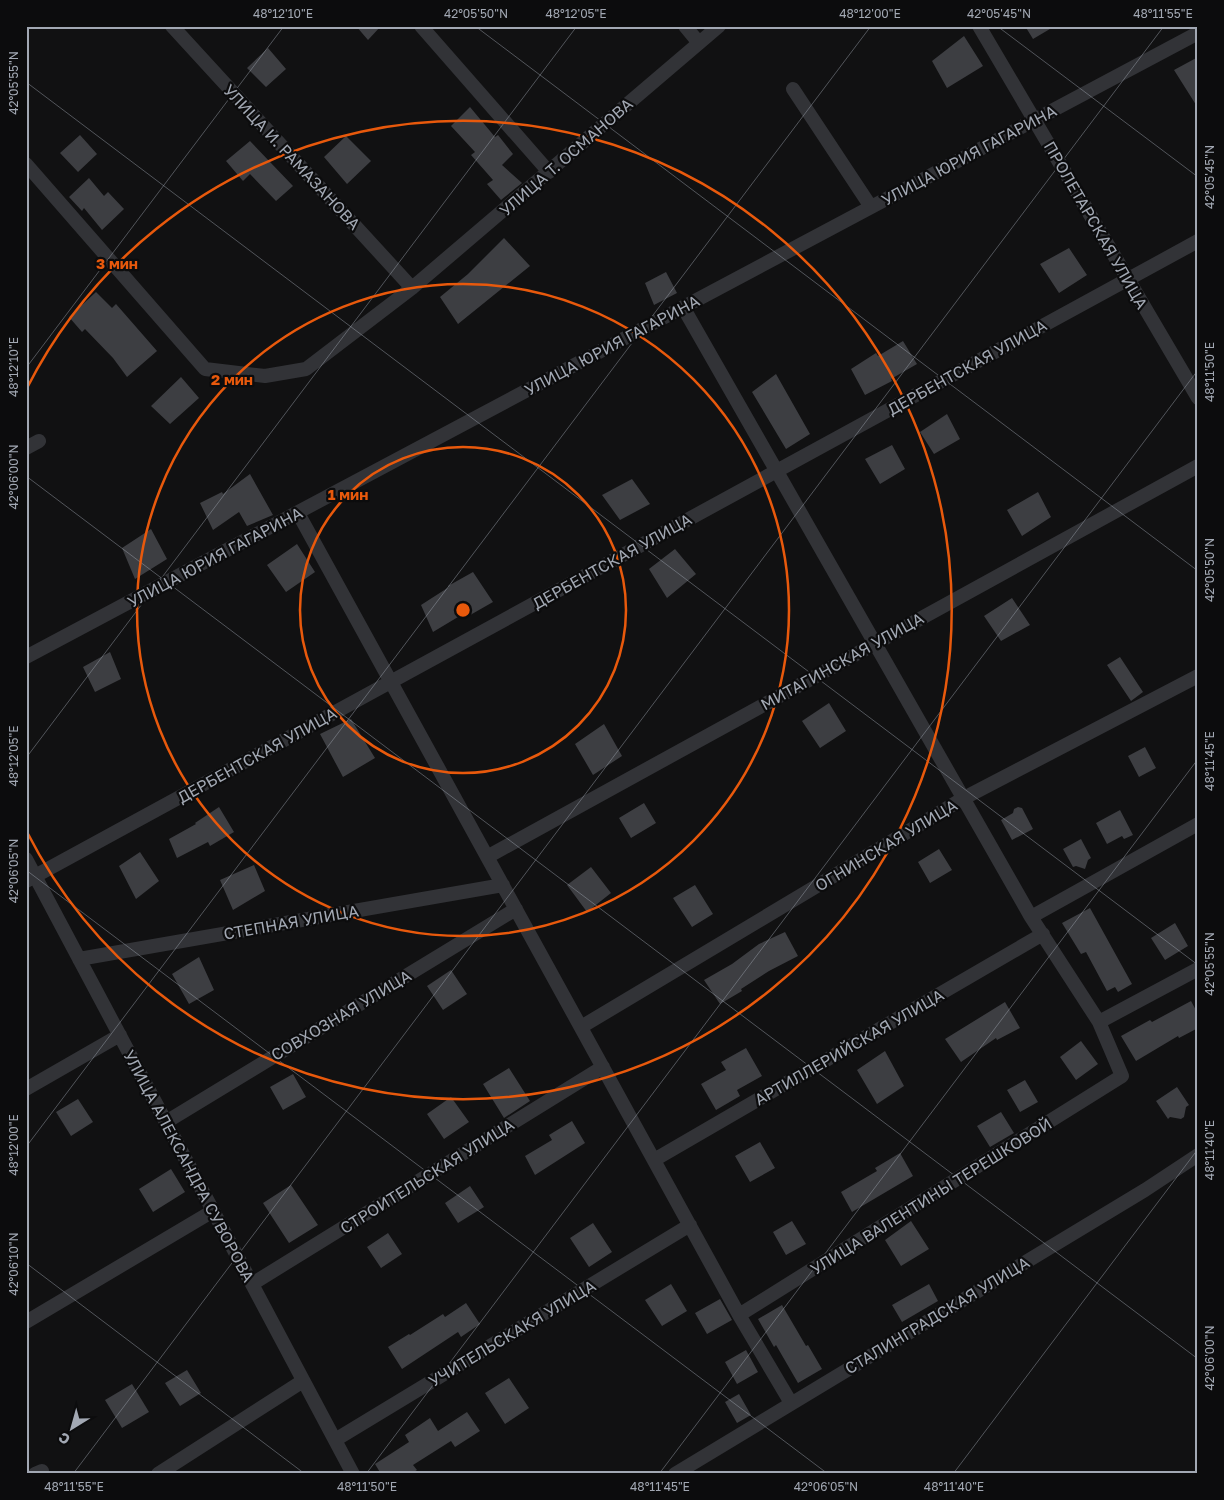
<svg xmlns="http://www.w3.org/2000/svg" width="1224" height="1500" viewBox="0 0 1224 1500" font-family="'Golos Text',sans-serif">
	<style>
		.building { fill: #3d3e42 }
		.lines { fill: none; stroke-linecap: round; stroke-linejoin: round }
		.minor { stroke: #323337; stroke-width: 14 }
		.ticks { fill: none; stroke: #a2a8b3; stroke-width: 1; stroke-opacity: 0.45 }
		.ring { fill: none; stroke: #e8590c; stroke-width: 2.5 }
		.labels { text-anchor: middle; stroke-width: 4.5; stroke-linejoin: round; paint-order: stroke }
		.street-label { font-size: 16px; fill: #a2a8b3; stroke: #0c0c0d }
		.centre { fill: #e8590c; stroke: #0c0c0d; stroke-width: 2.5 }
		.ring-label { font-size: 15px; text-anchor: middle; font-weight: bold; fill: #e8590c; stroke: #0c0c0d; stroke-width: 4.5; stroke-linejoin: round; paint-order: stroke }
		.neatline { fill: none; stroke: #a2a8b3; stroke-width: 2 }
		.ticks-label { font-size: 12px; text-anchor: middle; fill: #a2a8b3 }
	</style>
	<rect width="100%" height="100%" fill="#111112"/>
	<path class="building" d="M356,26H381L368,40Z
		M1025,26H1055L1033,39Z
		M964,36L983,66L947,88L932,61Z
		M268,48L286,69L266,87L247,68Z
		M1198,57V108L1174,70Z
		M470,107L495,137L498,135L513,154L502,165L522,183L501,200L487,184L493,180L471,155L475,152L451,126Z
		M80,135L97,154L78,172L60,153Z
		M346,136L371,161L347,184L324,157Z
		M250,141L293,186L276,201L250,174L243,181L226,161Z
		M89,178L104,196L108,192L124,209L102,230L84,208L82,211L69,197Z
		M504,238L530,266L458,324L440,297L468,274Z
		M1069,248L1087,275L1059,293L1040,264Z
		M666,272L677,293L654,305L645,283Z
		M96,292L112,308L116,304L157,351L127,377L113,358L85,329L82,332L69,317Z
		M903,341L917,364L891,379L892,381L865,395L851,369L876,353L878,356Z
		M776,374L810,434L786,449L752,392Z
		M181,377L199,398L170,424L151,406Z
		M947,414L960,439L934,454L920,432Z
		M892,445L905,469L880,484L865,459Z
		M250,474L273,515L247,526L239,512L213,530L200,503L222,492L223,494Z
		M632,479L650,504L620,520L602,495Z
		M1038,492L1051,517L1022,536L1007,510Z
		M151,529L167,559L135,579L122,548Z
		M297,544L315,572L286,592L267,565Z
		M675,549L696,574L667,598L649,569Z
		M473,572L493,602L465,618L463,614L433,632L421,605L449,587L448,586Z
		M1012,598L1030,625L1001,641L984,616Z
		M110,652L121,679L95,692L83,667Z
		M1120,657L1143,692L1131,701L1107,665Z
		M829,703L846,731L820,748L802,721Z
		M351,719L375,758L343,777L320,734Z
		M604,724L622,756L593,775L575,744Z
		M1145,747L1156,768L1139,777L1128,756Z
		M644,803L656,823L631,838L619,818Z
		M219,807L234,832L210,846L208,842L177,858L169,839L196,824L195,823Z
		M1018,807L1022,808L1033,829L1012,840L1001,820L1013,813L1014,809Z
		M1120,810L1133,835L1124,839L1122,836L1107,844L1096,823Z
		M1081,839L1091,858L1088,860L1085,869L1076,866L1073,867L1063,849Z
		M939,849L952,870L930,883L918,862Z
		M140,852L159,881L136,899L119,866Z
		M254,865L265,891L233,910L220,880Z
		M591,867L611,893L587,912L567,885Z
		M695,885L713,914L692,927L673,898Z
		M1090,908L1132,984L1118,992L1115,987L1107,991L1086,952L1081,954L1062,923Z
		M1175,923L1188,946L1165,960L1151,938Z
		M785,932L798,956L769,971L741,989L742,991L720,1004L704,980L732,964L759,944Z
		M199,957L214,990L189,1004L172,974Z
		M451,970L467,994L443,1010L427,986Z
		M1191,1001L1198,1014V1028L1179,1038L1178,1036L1136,1061L1121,1036L1150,1020L1152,1022Z
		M1005,1002L1020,1028L997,1040L996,1038L961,1062L945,1039Z
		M1081,1041L1098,1064L1076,1080L1060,1057Z
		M746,1048L762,1076L737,1090L740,1096L716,1110L701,1084L726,1070L721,1062Z
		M885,1051L904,1086L877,1104L857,1070Z
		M509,1068L530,1101L504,1118L483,1084Z
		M293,1074L306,1097L283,1110L270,1087Z
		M1025,1080L1038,1102L1020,1112L1007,1090Z
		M1177,1087L1189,1105L1186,1107L1184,1117L1181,1119L1170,1117L1168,1119L1156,1101Z
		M451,1097L469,1122L444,1139L427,1114Z
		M78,1099L93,1122L71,1136L56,1112Z
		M1001,1112L1014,1133L990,1147L977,1126Z
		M572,1121L585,1143L535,1175L525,1156L552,1140L549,1135Z
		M760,1142L775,1168L750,1182L735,1156Z
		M900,1153L913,1176L852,1212L841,1192L877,1171L875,1168Z
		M171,1169L185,1192L153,1212L139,1189Z
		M291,1185L318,1225L289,1243L263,1203Z
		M470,1186L484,1207L458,1223L445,1203Z
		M792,1221L806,1244L786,1255L773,1232Z
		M911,1221L929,1249L901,1266L885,1240Z
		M593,1223L612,1252L589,1267L570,1238Z
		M388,1233L402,1254L381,1268L367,1247Z
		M671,1284L687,1311L662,1326L645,1300Z
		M929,1284L938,1301L902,1322L892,1305Z
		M720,1299L732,1320L707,1334L695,1313Z
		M466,1303L480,1324L461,1337L458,1332L402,1369L388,1347L409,1334L410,1335L443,1314L445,1317Z
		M782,1305L806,1346L808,1345L822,1369L798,1383L776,1345L774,1347L758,1319Z
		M746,1350L758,1372L737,1384L725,1362Z
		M187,1370L201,1393L180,1406L165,1383Z
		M509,1378L529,1408L505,1424L485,1393Z
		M132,1384L149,1412L122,1428L105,1400Z
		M739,1394L751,1415L737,1423L725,1402Z
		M467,1412L480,1431L455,1447L451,1441L413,1465L417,1470L411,1474H381L375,1464L409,1442L405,1435L430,1418L438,1431Z"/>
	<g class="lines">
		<path class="minor" d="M172,26L412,288
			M421,26L549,172
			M685,26L699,43
			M979,26L1198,398
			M793,89L871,207
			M26,164L205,369L265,376L306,369L412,288L719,26
			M683,307L1031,917L1099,1022L1122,1076L739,1315
			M26,448L39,441
			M298,513L739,1315L791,1403
			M26,657L1198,33
			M487,857L1198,466
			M26,859L353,1474
			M26,881L1198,241
			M1031,917L1198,824
			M79,959L503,885
			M1099,1022L1198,969
			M581,1027L964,798L1198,676
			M26,1089L120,1035
			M166,1122L516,909
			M654,1160L1043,934
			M252,1284L603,1067
			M26,1322L213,1211
			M335,1440L690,1225
			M35,1474L42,1471
			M158,1474L303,1381
			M675,1474L1145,1190L1198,1155"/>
	</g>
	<path class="ticks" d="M475,26L1198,571M997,26L1198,177M26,82L1198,965M26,368L284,26M26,476L1198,1359M26,758L577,26M26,870L828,1474M26,1147L871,26M26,1263L305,1474M73,1474L1164,26M366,1474L1198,370M659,1474L1198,759M953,1474L1198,1149"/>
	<g class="ring">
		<circle cx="463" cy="610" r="163"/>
		<circle cx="463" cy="610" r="326"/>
		<path d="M27 388A489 489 0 1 1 27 832"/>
	</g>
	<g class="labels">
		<g class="street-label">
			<text transform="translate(969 155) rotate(-28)" y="6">УЛИЦА ЮРИЯ ГАГАРИНА</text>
			<text transform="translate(292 157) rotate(47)" y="6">УЛИЦА И. РАМАЗАНОВА</text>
			<text transform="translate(566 157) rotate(-41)" y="6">УЛИЦА Т. ОСМАНОВА</text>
			<text transform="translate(1096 225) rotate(60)" y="6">ПРОЛЕТАРСКАЯ УЛИЦА</text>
			<text transform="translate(612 345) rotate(-28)" y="6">УЛИЦА ЮРИЯ ГАГАРИНА</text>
			<text transform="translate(967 367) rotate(-29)" y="6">ДЕРБЕНТСКАЯ УЛИЦА</text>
			<text transform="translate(215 557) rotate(-28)" y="6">УЛИЦА ЮРИЯ ГАГАРИНА</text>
			<text transform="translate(612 561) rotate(-29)" y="6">ДЕРБЕНТСКАЯ УЛИЦА</text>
			<text transform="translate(842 661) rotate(-29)" y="6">МИТАГИНСКАЯ УЛИЦА</text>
			<text transform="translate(257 755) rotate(-29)" y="6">ДЕРБЕНТСКАЯ УЛИЦА</text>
			<text transform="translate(886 845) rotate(-31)" y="6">ОГНИНСКАЯ УЛИЦА</text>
			<text transform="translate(291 922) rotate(-10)" y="6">СТЕПНАЯ УЛИЦА</text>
			<text transform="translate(341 1015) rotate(-31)" y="6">СОВХОЗНАЯ УЛИЦА</text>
			<text transform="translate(849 1047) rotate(-30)" y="6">АРТИЛЛЕРИЙСКАЯ УЛИЦА</text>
			<text transform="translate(189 1166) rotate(62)" y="6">УЛИЦА АЛЕКСАНДРА СУВОРОВА</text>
			<text transform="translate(427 1176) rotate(-32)" y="6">СТРОИТЕЛЬСКАЯ УЛИЦА</text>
			<text transform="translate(931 1196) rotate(-32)" y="6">УЛИЦА ВАЛЕНТИНЫ ТЕРЕШКОВОЙ</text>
			<text transform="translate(937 1315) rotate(-31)" y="6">СТАЛИНГРАДСКАЯ УЛИЦА</text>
			<text transform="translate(512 1333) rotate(-31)" y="6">УЧИТЕЛЬСКАКЯ УЛИЦА</text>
		</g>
	</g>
	<circle cx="463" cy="610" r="8" class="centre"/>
	<g class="ring-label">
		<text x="117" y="269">3 мин</text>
		<text x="232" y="385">2 мин</text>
		<text x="348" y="500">1 мин</text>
	</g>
	<rect width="1224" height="1500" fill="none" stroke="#0c0c0d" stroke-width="55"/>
	<g transform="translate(72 1428) rotate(217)" stroke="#0c0c0d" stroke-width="4" paint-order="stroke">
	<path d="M0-4L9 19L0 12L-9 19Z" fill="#a2a8b3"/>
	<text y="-8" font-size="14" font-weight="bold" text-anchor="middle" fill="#a2a8b3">С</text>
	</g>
	<rect x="28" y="28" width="1168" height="1444" class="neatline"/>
	<g class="ticks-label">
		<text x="283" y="18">48°12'10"E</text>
		<text x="476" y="18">42°05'50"N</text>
		<text x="576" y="18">48°12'05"E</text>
		<text x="870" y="18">48°12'00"E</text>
		<text x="999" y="18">42°05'45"N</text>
		<text x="1163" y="18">48°11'55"E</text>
		<text transform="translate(14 83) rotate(-90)" y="4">42°05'55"N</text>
		<text transform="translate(1210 177) rotate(-90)" y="4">42°05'45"N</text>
		<text transform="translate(14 367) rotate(-90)" y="4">48°12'10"E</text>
		<text transform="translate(1210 372) rotate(-90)" y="4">48°11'50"E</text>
		<text transform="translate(14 477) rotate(-90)" y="4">42°06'00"N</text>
		<text transform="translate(1210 570) rotate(-90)" y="4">42°05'50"N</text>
		<text transform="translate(14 756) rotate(-90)" y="4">48°12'05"E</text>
		<text transform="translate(1210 761) rotate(-90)" y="4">48°11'45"E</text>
		<text transform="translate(14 871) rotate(-90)" y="4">42°06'05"N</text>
		<text transform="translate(1210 964) rotate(-90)" y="4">42°05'55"N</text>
		<text transform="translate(14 1145) rotate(-90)" y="4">48°12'00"E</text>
		<text transform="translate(1210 1150) rotate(-90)" y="4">48°11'40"E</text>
		<text transform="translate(14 1264) rotate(-90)" y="4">42°06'10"N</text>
		<text transform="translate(1210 1358) rotate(-90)" y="4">42°06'00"N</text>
		<text x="74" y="1491">48°11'55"E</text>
		<text x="367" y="1491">48°11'50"E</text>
		<text x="660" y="1491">48°11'45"E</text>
		<text x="826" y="1491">42°06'05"N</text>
		<text x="954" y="1491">48°11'40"E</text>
	</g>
</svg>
